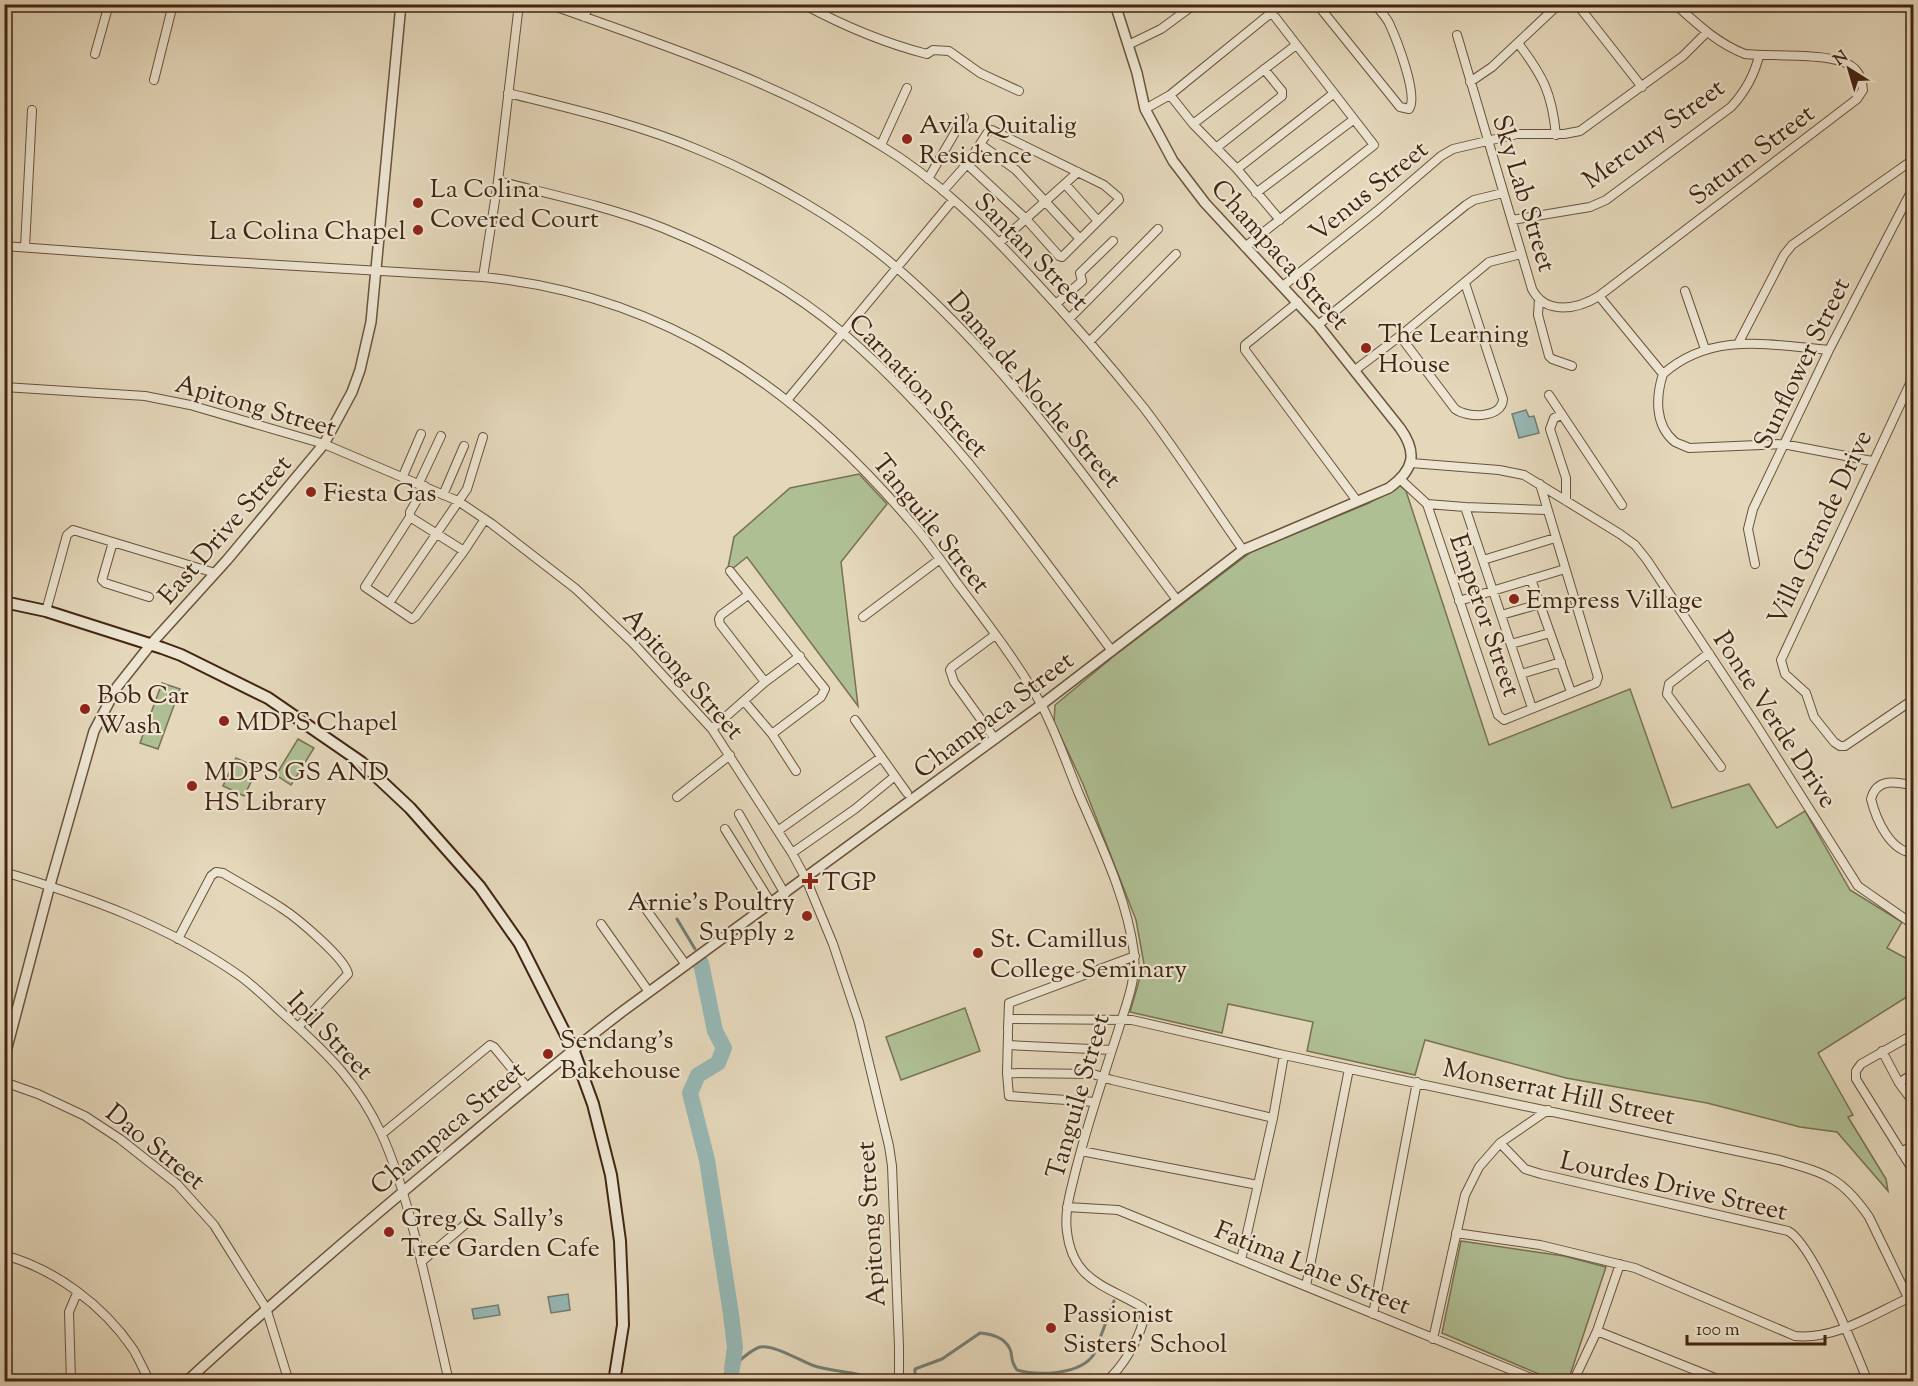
<svg xmlns="http://www.w3.org/2000/svg" width="1918" height="1386" viewBox="0 0 1918 1386" font-family="'Sorts Mill Goudy',serif">
	<style>
		.green { fill: #afbf94; stroke: #787252; stroke-width: 1.5 }
		.water { fill: #96b8b5; stroke: #747d73; stroke-width: 1.5 }
		.lines { fill: none; stroke-linecap: round; stroke-linejoin: round }
		.stream { stroke: #747d73; stroke-width: 3 }
		.river { stroke: #96b8b5; stroke-width: 16 }
		.minor-casing { stroke: #6a523b; stroke-width: 10 }
		.tertiary-casing { stroke: #6a523b; stroke-width: 12 }
		.secondary-casing { stroke: #422511; stroke-width: 14 }
		.minor { stroke: #ede5d2; stroke-width: 8 }
		.tertiary { stroke: #ede5d2; stroke-width: 9 }
		.secondary { stroke: #ede5d2; stroke-width: 10 }
		.poi-dot { fill: #8f2418; stroke: #ede5d2; stroke-width: 2 }
		.labels { text-anchor: middle; stroke-width: 4.5; stroke-linejoin: round; paint-order: stroke }
		.poi-label { font-size: 26px; fill: #422511; stroke: #ede5d2; text-anchor: start }
		.street-label { font-size: 26px; fill: #422511; stroke: #ede5d2 }
	</style>
	<rect width="100%" height="100%" fill="#e4d7ba"/>
	<filter id="stains"><feTurbulence type="fractalNoise" baseFrequency=".00333" numOctaves="4"/><feColorMatrix values="0 0 0 0 .2 0 0 0 0 .09 0 0 0 0 .02 0 0 0 .5 -.17"/></filter>
	<radialGradient id="worn" r=".72"><stop offset=".6" stop-color="#630" stop-opacity="0"/><stop offset="1" stop-color="#630" stop-opacity=".3"/></radialGradient>
	<path class="green" d="M859,474L887,504L841,562L858,706L747,557L727,573L734,537L790,488Z
		M1399,485L1406,491L1489,745L1630,689L1672,808L1749,784L1777,828L1805,811L1850,890L1902,922L1887,948L1913,962V993L1818,1053L1853,1115L1848,1117L1886,1179L1888,1191L1837,1132L1800,1127L1707,1103L1566,1078L1425,1040L1415,1075L1307,1051L1313,1022L1228,1004L1222,1033L1130,1012L1144,964L1136,920L1083,784L1054,722L1055,705L1114,656L1251,552L1369,503Z
		M162,683L180,689L158,749L140,743Z
		M298,739L314,748L291,785L276,775Z
		M236,758L258,768L244,796L223,786Z
		M965,1008L980,1051L901,1080L886,1037Z
		M1461,1241L1564,1256L1606,1267L1570,1375L1565,1379L1553,1380L1442,1333Z"/>
	<path class="water" d="M1526,410L1529,417L1534,416L1539,433L1519,438L1512,414Z
		M568,1294L570,1310L551,1313L548,1297Z
		M498,1305L500,1315L474,1319L472,1309Z"/>
	<g class="lines">
		<path class="stream" d="M677,919L695,949
			M717,1382C727,1372 747,1351 760,1347C772,1344 799,1360 812,1365C833,1373 858,1370 878,1382
			M910,1382L915,1376V1369L942,1359L980,1333C992,1334 1007,1338 1011,1352C1012,1359 1012,1363 1017,1370C1038,1376 1081,1375 1094,1354L1114,1301"/>
		<path class="river" d="M701,963L715,1031L724,1048L718,1063L698,1075L690,1093L707,1160L731,1314L735,1347L732,1369"/>
		<defs>
			<path id="minor" d="M548,4C661,44 777,82 880,145C937,179 986,228 1031,277C1070,319 1108,363 1144,408C1179,454 1210,503 1243,550
				M803,4C842,25 884,43 927,54L933,50L949,51L980,73L1019,91
				M1317,4L1400,107L1409,109C1419,96 1396,38 1389,23C1386,17 1380,11 1375,4
				M1577,4L1642,87
				M264,5V4
				M584,17L590,4
				M1457,35L1532,289C1546,316 1578,309 1599,296L1857,99L1863,90C1862,82 1861,75 1855,69C1837,51 1772,57 1745,54C1718,44 1696,23 1675,4
				M1518,43C1543,76 1552,93 1556,135
				M1128,45L1161,29L1195,4
				M95,54L109,4
				M154,80L173,4
				M1470,82L1492,67L1559,4
				M508,93C572,109 638,124 699,150C765,177 843,221 897,268C1007,363 1090,484 1177,600
				M1170,95L1193,124L1237,169L1280,220
				M1145,109L1170,95L1282,4
				M1193,124L1296,45
				M980,144L1016,170L1080,239
				M881,145L907,88
				M1216,148L1282,96V91L1264,69
				M1237,169L1333,94
				M928,179L964,117
				M498,181C553,195 610,207 663,228C727,254 791,289 843,333C949,424 1029,540 1112,651
				M1065,184L1098,221
				M943,191L967,164L988,132L992,130L1104,185L1118,197L1119,200L1062,257L1059,256L1026,219L967,164
				M1256,193L1353,120
				M1512,220L1590,207L1606,200L1731,107C1746,91 1754,76 1759,56
				M999,243L1078,172
				M4,246L197,260L483,277C664,295 795,386 910,521C927,540 942,562 957,583C985,620 1018,663 1041,704C1056,732 1067,765 1079,794C1101,845 1127,898 1134,953C1137,978 1126,1005 1119,1028C1104,1075 1088,1122 1076,1169C1071,1190 1064,1211 1067,1232C1073,1281 1105,1285 1142,1307L1145,1311C1143,1334 1123,1368 1105,1382
				M25,247L32,110
				M1245,247L1374,145L1272,13
				M483,277L498,181L519,4
				M1283,286L1377,211L1441,156L1453,149L1517,134H1564L1580,131L1683,56L1707,32
				M1685,291L1705,349
				M1599,296L1663,374
				M1539,299L1538,315L1549,356L1552,359L1572,366
				M1298,302L1245,345V350L1357,501
				M1056,304L1082,281L1080,273L1113,241
				M1069,319L1158,229
				M1318,325L1466,205L1474,200L1503,193
				M1400,336L1455,409C1467,418 1502,419 1503,399L1465,283
				M1089,342L1176,254
				M1739,342L1784,255L1792,245L1914,159
				M1829,350C1770,345 1712,331 1663,374C1656,396 1654,425 1675,442C1679,444 1685,446 1689,448L1783,444L1872,461
				M1355,370L1400,336L1489,262L1521,254
				M1914,375L1781,660L1785,674L1806,693L1814,717L1834,742L1840,746H1845L1914,699
				M4,387L145,396L190,405L324,444L458,501L492,524L576,589L633,643L712,729L792,853L806,879L833,944L859,1022L889,1146L892,1166L899,1347V1382
				M1549,395L1622,505
				M788,399L953,200
				M1562,415L1554,418L1550,429L1566,478V501
				M1411,463L1499,470L1524,475L1620,534L1635,545L1647,560L1755,723L1858,886L1914,925
				M403,476L421,434
				M1400,479L1427,504L1498,715L1504,720L1596,683L1598,677L1540,484
				M419,483L441,436
				M425,486L410,512V517L365,587L412,619L416,616L464,551L485,519
				M443,495L464,446
				M1427,504L1465,507L1546,510
				M1465,507L1532,708
				M410,517L464,551
				M113,542L102,580L105,583L149,597
				M1483,560L1555,538
				M1755,564L1748,529L1753,509L1829,350L1914,186
				M730,571L825,689L821,697L772,734
				M1531,579L1571,692
				M748,595L721,615L719,619L720,624L765,682
				M1459,601L1565,569
				M389,603L467,489L483,437
				M46,611L67,535L73,530L215,573
				M1501,615L1540,604
				M863,617L940,559
				M995,635L952,667L950,670L954,682L995,739
				M1511,644L1550,633
				M1709,653L1669,684L1667,694L1721,767
				M1521,674L1561,662
				M744,701L772,734L796,771
				M855,720L907,793
				M712,729L765,682L800,656
				M1914,786C1897,782 1877,777 1871,799C1876,819 1890,852 1914,853
				M677,797L730,755
				M739,814L785,894
				M725,829L771,903
				M779,830L880,758
				M792,853L855,809L895,776
				M4,872C88,897 167,925 240,976C258,989 274,1006 291,1021C330,1056 358,1084 381,1133C396,1165 406,1201 415,1236C427,1284 438,1333 449,1382
				M643,905L686,965
				M601,924L649,992
				M178,939L211,876L216,872L223,873C243,885 264,896 283,909C297,918 346,959 348,974L298,1027
				M1009,1019L1132,1020L1284,1055L1779,1160C1824,1173 1841,1176 1869,1217L1914,1310
				M1008,1030L1009,1003L1135,956
				M1008,1034L1007,1073L1009,1096L1095,1102
				M1914,1034L1861,1064L1856,1071V1079L1914,1172
				M1008,1045L1112,1050
				M1882,1051L1899,1083L1914,1103
				M1007,1073L1093,1074L1112,1080L1273,1118
				M4,1082L38,1094L85,1116L120,1139L177,1184L214,1225L266,1308L289,1382
				M1899,1083L1914,1073
				M382,1134L490,1045L494,1047L527,1087
				M1500,1143L1525,1169L1541,1174L1788,1231C1813,1244 1856,1352 1868,1382
				M1081,1151L1258,1185
				M1901,1152L1914,1145
				M1067,1207L1118,1210L1541,1382
				M1456,1233L1540,1245L1635,1268L1795,1336C1836,1340 1873,1314 1909,1298
				M4,1255C55,1269 103,1305 133,1349C139,1359 144,1371 150,1382
				M1241,1260L1273,1118L1284,1055
				M421,1262L474,1217
				M1306,1286L1349,1069
				M1373,1314L1417,1082
				M1597,1331L1725,1382
				M1433,1339L1465,1195L1479,1167L1500,1143L1548,1110
				M71,1382L69,1312L77,1293
				M1573,1382L1597,1331L1620,1264"/>
			<path id="tertiary" d="M4,1059L50,885L94,731L117,687L151,644L227,560L324,444L352,392L360,370L371,322L401,4
				M186,1382C273,1302 363,1225 454,1149C510,1102 565,1055 623,1011L1041,705L1243,550L1389,488C1414,470 1418,453 1400,428L1318,325L1205,203L1173,161L1145,109L1137,73L1115,4"/>
			<path id="secondary" d="M4,602L46,611L162,648L181,655L268,698L361,762L410,808L457,861L480,887L520,944L573,1049L593,1104L611,1175L620,1241L622,1289L623,1325L614,1382"/>
		</defs>
		<use href="#minor" class="minor-casing"/>
		<use href="#tertiary" class="tertiary-casing"/>
		<use href="#secondary" class="secondary-casing"/>
		<use href="#minor" class="minor"/>
		<use href="#tertiary" class="tertiary"/>
		<use href="#secondary" class="secondary"/>
	</g>
	<g class="poi-dot">
		<circle cx="907" cy="139" r="6"/>
		<circle cx="418" cy="203" r="6"/>
		<circle cx="418" cy="230" r="6"/>
		<circle cx="1366" cy="348" r="6"/>
		<circle cx="311" cy="492" r="6"/>
		<circle cx="1514" cy="599" r="6"/>
		<circle cx="85" cy="709" r="6"/>
		<circle cx="224" cy="721" r="6"/>
		<circle cx="192" cy="786" r="6"/>
		<path d="M807 872h6v6h6v6h-6v6h-6v-6h-6v-6h6z"/>
		<circle cx="807" cy="916" r="6"/>
		<circle cx="978" cy="953" r="6"/>
		<circle cx="548" cy="1054" r="6"/>
		<circle cx="389" cy="1232" r="6"/>
		<circle cx="1051" cy="1328" r="6"/>
	</g>
	<g class="labels">
		<g class="poi-label">
			<text x="919" y="133">Avila Quitalig<tspan x="919" dy="30">Residence</tspan></text>
			<text x="430" y="197">La Colina<tspan x="430" dy="30">Covered Court</tspan></text>
			<text x="406" y="239" text-anchor="end">La Colina Chapel</text>
			<text x="1378" y="342">The Learning<tspan x="1378" dy="30">House</tspan></text>
			<text x="323" y="501">Fiesta Gas</text>
			<text x="1526" y="608">Empress Village</text>
			<text x="97" y="703">Bob Car<tspan x="97" dy="30">Wash</tspan></text>
			<text x="236" y="730">MDPS Chapel</text>
			<text x="204" y="780">MDPS GS AND<tspan x="204" dy="30">HS Library</tspan></text>
			<text x="822" y="890">TGP</text>
			<text x="795" y="910" text-anchor="end">Arnie's Poultry<tspan x="795" dy="30">Supply 2</tspan></text>
			<text x="990" y="947">St. Camillus<tspan x="990" dy="30">College Seminary</tspan></text>
			<text x="560" y="1048">Sendang's<tspan x="560" dy="30">Bakehouse</tspan></text>
			<text x="401" y="1226">Greg &amp; Sally's<tspan x="401" dy="30">Tree Garden Cafe</tspan></text>
			<text x="1063" y="1322">Passionist<tspan x="1063" dy="30">Sisters' School</tspan></text>
		</g>
		<g class="street-label">
			<text transform="translate(1653 133) rotate(-36)" y="9">Mercury Street</text>
			<text transform="translate(1751 154) rotate(-37)" y="9">Saturn Street</text>
			<text transform="translate(1368 190) rotate(-39)" y="9">Venus Street</text>
			<text transform="translate(1525 193) rotate(73)" y="9">Sky Lab Street</text>
			<text transform="translate(1032 251) rotate(46)" y="9">Santan Street</text>
			<text transform="translate(1281 254) rotate(48)" y="9">Champaca Street</text>
			<text transform="translate(1801 363) rotate(-64)" y="9">Sunflower Street</text>
			<text transform="translate(919 385) rotate(46)" y="9">Carnation Street</text>
			<text transform="translate(1035 389) rotate(49)" y="9">Dama de Noche Street</text>
			<text transform="translate(256 405) rotate(16)" y="9">Apitong Street</text>
			<text transform="translate(932 523) rotate(51)" y="9">Tanguile Street</text>
			<text transform="translate(1819 527) rotate(-65)" y="9">Villa Grande Drive</text>
			<text transform="translate(224 529) rotate(-49)" y="9">East Drive Street</text>
			<text transform="translate(1486 615) rotate(71)" y="9">Emperor Street</text>
			<text transform="translate(684 673) rotate(48)" y="9">Apitong Street</text>
			<text transform="translate(993 714) rotate(-37)" y="9">Champaca Street</text>
			<text transform="translate(1776 719) rotate(57)" y="9">Ponte Verde Drive</text>
			<text transform="translate(331 1035) rotate(46)" y="9">Ipil Street</text>
			<text transform="translate(1559 1091) rotate(12)" y="9">Monserrat Hill Street</text>
			<text transform="translate(1077 1096) rotate(-74)" y="9">Tanguile Street</text>
			<text transform="translate(447 1127) rotate(-40)" y="9">Champaca Street</text>
			<text transform="translate(156 1146) rotate(39)" y="9">Dao Street</text>
			<text transform="translate(1674 1185) rotate(13)" y="9">Lourdes Drive Street</text>
			<text transform="translate(870 1224) rotate(-94)" y="9">Apitong Street</text>
			<text transform="translate(1313 1267) rotate(22)" y="9">Fatima Lane Street</text>
		</g>
	</g>
	<rect width="1918" height="1386" fill="none" stroke="#e4d7ba" stroke-width="24"/>
	<rect x="6" y="6" width="1906" height="1374" fill="none" stroke="#422511" stroke-width="3"/>
	<rect x="12" y="12" width="1894" height="1362" fill="none" stroke="#422511" stroke-width="1.5"/>
	<g transform="translate(1849 69) rotate(323)" stroke="#ede5d2" stroke-width="4.5" paint-order="stroke">
	<path d="M0-4.5L10 22L0 15L-10 22Z" fill="#422511"/>
	<text y="-9" font-size="16" font-weight="bold" text-anchor="middle" fill="#422511">N</text>
	</g>
	<path d="M1687 1335v9h138v-9" fill="none" stroke="#422511" stroke-width="3"/>
	<text x="1696" y="1335" font-size="18" fill="#422511" stroke="#ede5d2" stroke-width="4.5" paint-order="stroke">100 m</text>
	<rect width="100%" height="100%" filter="url(#stains)"/>
	<rect width="100%" height="100%" fill="url(#worn)"/>
</svg>
